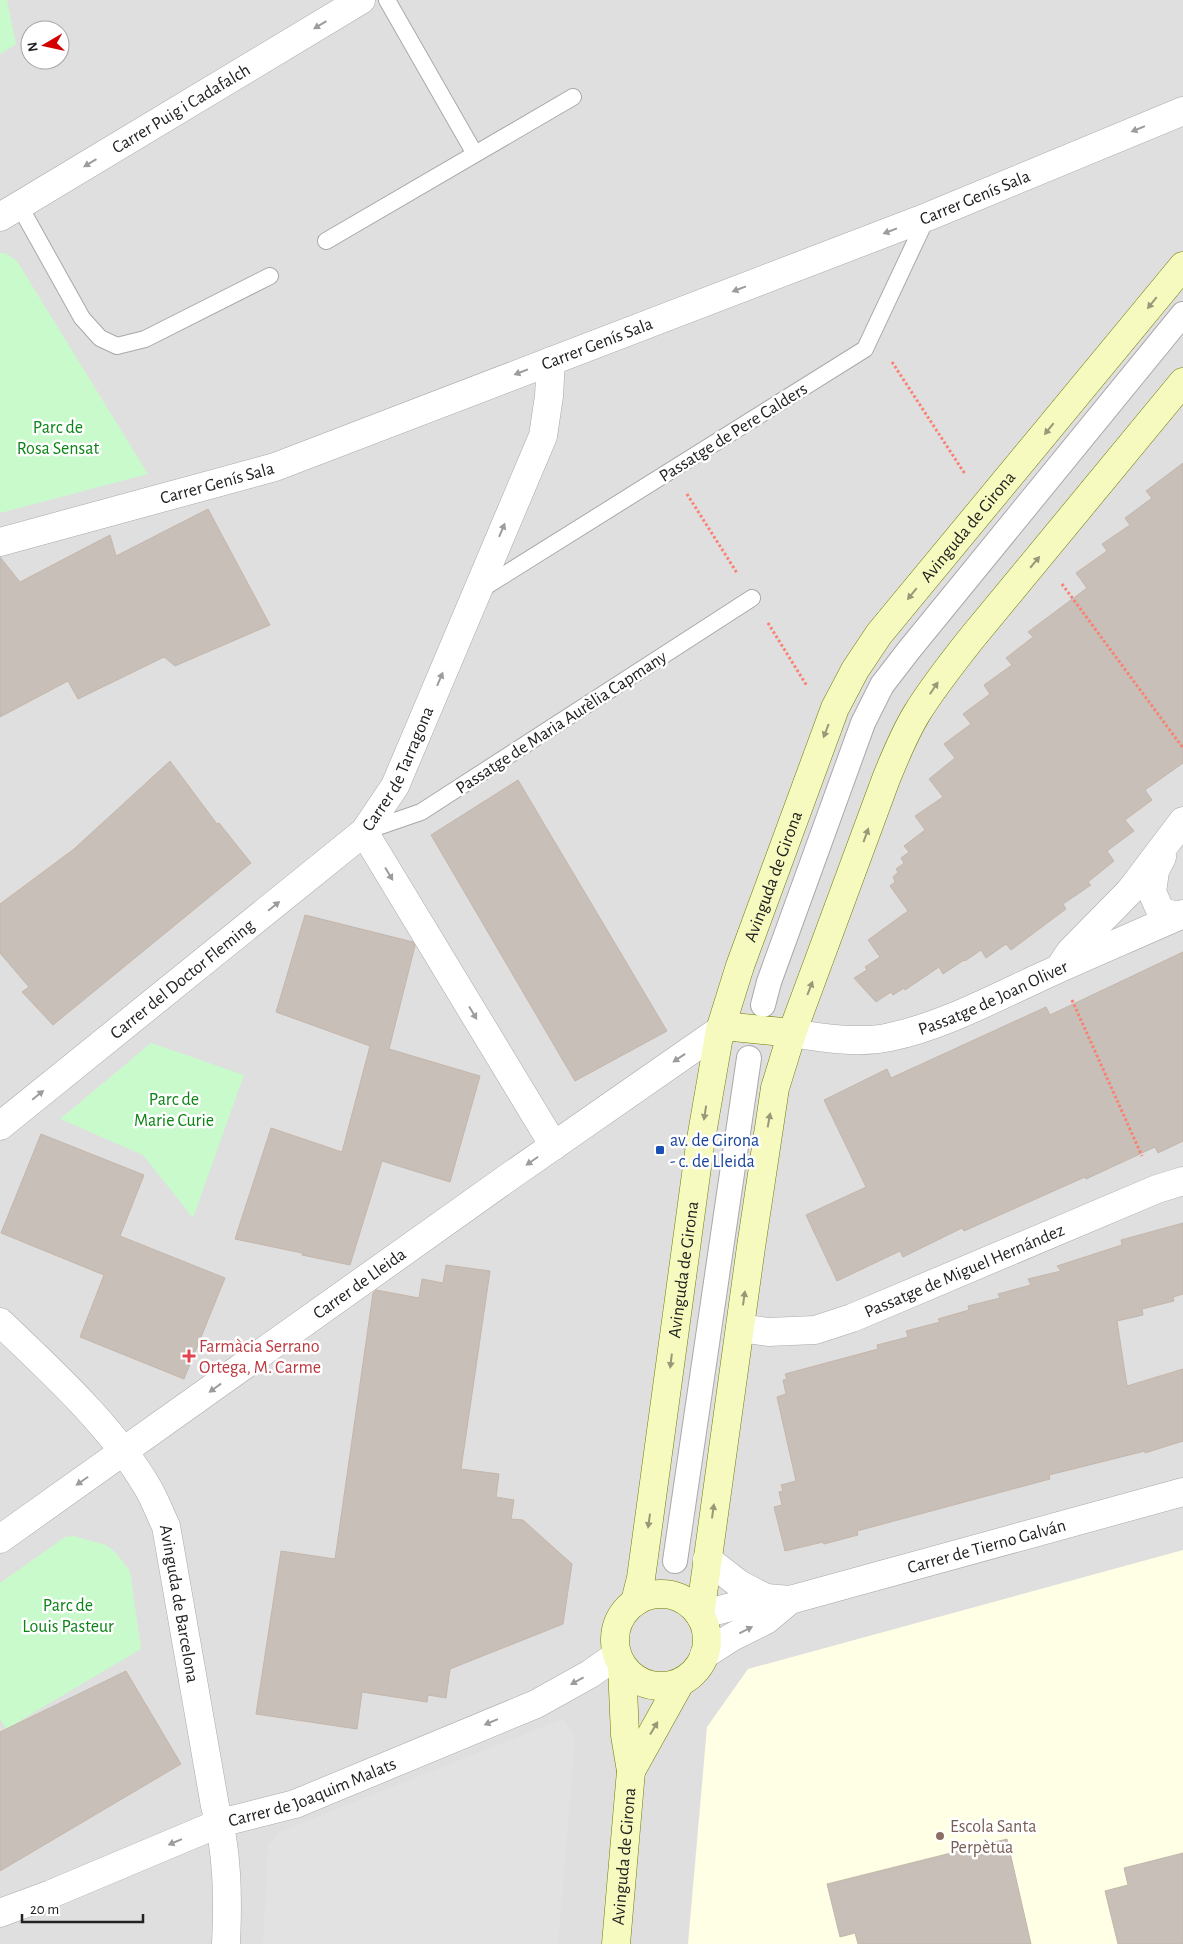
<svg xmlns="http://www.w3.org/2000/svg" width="1183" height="1944" viewBox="0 0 1183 1944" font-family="'Alegreya Sans',sans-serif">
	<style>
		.residential { fill: #e0dfdf; fill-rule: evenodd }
		.education { fill: #ffffe5 }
		.park { fill: #c8facc }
		.parking { fill: #e2e2e2 }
		.building { fill: #c7bfb8; stroke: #c4b6ab }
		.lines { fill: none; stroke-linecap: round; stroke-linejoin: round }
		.service-casing { stroke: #a9a9a9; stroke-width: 18 }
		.pedestrian-casing { stroke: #a9a9a9; stroke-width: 26 }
		.minor-casing { stroke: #a9a9a9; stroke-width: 29 }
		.tertiary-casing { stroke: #a9a9a9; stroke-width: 29 }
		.secondary-casing { stroke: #707d05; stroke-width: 29 }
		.path { stroke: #fa8072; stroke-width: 3; stroke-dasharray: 2.5 2.5; stroke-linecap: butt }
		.service { stroke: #fff; stroke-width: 16 }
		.pedestrian { stroke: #fff; stroke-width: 24 }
		.minor { stroke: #fff; stroke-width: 28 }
		.tertiary { stroke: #fff; stroke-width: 28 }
		.secondary { stroke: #f7fabf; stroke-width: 28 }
		.oneway { fill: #9c9c9c }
		.oneway2 { fill: #979978 }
		.transit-dot { fill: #1a4fb4; stroke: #fff; stroke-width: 2 }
		.health-dot { fill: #e0444e; stroke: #fff; stroke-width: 2 }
		.education-dot { fill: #8d6e63; stroke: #fff; stroke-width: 2 }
		.labels { text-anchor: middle; stroke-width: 5; stroke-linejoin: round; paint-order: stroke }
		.street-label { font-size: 18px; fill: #222; stroke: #fff }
		.park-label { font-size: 18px; fill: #0c8416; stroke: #fff }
		.transit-label { font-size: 18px; fill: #164399; stroke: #fff; text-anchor: start }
		.health-label { font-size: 18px; fill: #be3a42; stroke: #fff; text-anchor: start }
		.education-label { font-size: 18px; fill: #785e54; stroke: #fff; text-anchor: start }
	</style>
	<rect width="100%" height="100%" fill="#f2efe9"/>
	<path class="residential" d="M0,0H1183V1944H0ZM30,30H60V60H30Z"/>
	<path class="education" d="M1183,1550V1944H688L707,1727L748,1669Z"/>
	<path class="park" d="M0,0H7L16,44L0,54Z
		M0,253H5L17,261L148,474L0,513Z
		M151,1043L244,1075L193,1218L143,1155L60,1119Z
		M73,1536L106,1545L116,1553L130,1571L141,1649L6,1729L0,1719V1583L65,1537Z"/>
	<path class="parking" d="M563,1719L575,1739L558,1944H263L268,1845L279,1832Z"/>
	<path class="building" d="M1183,463V763L1145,790L1152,800L1125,820L1134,831L1107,851L1114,861L1088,882L1091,885L1063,904L1066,909L1011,950L1006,944L986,958L981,950L965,961L964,960L943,974L939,967L905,990L904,988L893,995L891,992L876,1002L854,978L867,970L865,967L880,957L868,940L908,911L890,886L895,882L893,877L898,872L896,869L904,863L901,858L909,852L904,846L925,830L915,816L943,797L929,779L955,758L944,744L971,724L963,714L990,694L984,685L1012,665L1006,658L1033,637L1028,632L1087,588L1076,573L1107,551L1102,544L1130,525L1125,518L1152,498L1146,491Z
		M208,509L270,625L175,666L164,657L78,699L68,681L0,717V557L20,582L110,535L116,556Z
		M170,761L217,824L219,823L251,863L53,1025L22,992L29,987L0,953V904L74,849Z
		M518,780L667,1031L575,1081L431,835Z
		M305,915L413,942L415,946L389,1049L480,1076L450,1182L382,1161L350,1265L302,1255V1253L235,1239L271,1128L342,1152L370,1046L276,1012Z
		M1183,952V1141L1158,1153L1155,1147L1086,1179L1085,1177L964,1231L962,1228L903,1257L900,1251L837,1281L806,1215L866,1187L824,1100L887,1069L891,1078L1046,1007L1050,1015Z
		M41,1134L144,1175L120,1236L225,1278L184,1379L80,1337L104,1275L1,1233Z
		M1183,1223V1294L1173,1297L1174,1301L1142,1309L1143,1315L1117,1321L1127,1386L1183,1369V1441L1145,1453V1451L1049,1475L1050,1479L857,1531L858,1535L824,1544L823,1542L785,1551L774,1507L782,1505L779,1492L783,1491L781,1485L796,1481L777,1397L786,1394L783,1380L787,1379L785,1374L878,1349L877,1345L908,1337L906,1331L940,1322L938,1319L969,1310L968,1306L1000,1298L998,1294L1031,1285L1028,1279L1061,1271L1057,1266L1122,1245L1121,1240Z
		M446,1265L490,1271L461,1469L499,1474L496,1497L514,1500L511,1519L523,1520L572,1564L563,1624L450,1669L446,1698L428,1695L427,1702L362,1692L357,1729L256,1714L281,1551L335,1559L373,1293L376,1290L419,1298L422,1279L443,1283Z
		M126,1671L181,1764L0,1871V1732Z
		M1007,1839L1031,1944H858L855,1933L840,1937L827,1884Z
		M1183,1853V1944H1118L1105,1891L1128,1885L1124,1868Z"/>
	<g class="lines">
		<defs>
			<path id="service" d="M387,0L475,154
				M19,205L82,318L100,338L117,346L145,339L270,276
				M326,241L573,97
				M480,590L865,349L927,217
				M366,831L421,812L752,598"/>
			<path id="pedestrian" d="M763,1005L769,982L863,723L882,685L909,650L1183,314
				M675,1561L749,1058"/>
			<g id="minor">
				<path id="s1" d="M0,217L361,0"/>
				<path id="s2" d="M0,542L275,467L927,217L1183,111"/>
				<path d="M364,832L554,1146"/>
				<path d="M1162,857L1155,871L1152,892L1161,912L1178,916"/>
				<path d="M1062,964L1070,952L1130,891L1183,821"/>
				<path id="s3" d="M792,1033C821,1038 862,1044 890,1037C939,1027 989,1001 1034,980C1084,957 1134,936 1183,914"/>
				<path id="s4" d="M0,1126L364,832L395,786L543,436L549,396L551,361"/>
				<path id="s5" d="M740,1328L768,1332L815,1330L852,1318L1157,1189L1183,1181"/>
				<path id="s6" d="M0,1539L513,1174L720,1030"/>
				<path d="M707,1559L739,1584L766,1598"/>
				<path id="s7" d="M700,1615L766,1598L790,1600L1183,1492"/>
				<path d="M704,1655L732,1637L766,1620L790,1600"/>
				<path id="s8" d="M0,1913L51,1894L220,1823L295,1804L536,1704L590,1674L617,1655"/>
			</g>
			<g id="tertiary">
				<path id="s9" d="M0,1322C51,1371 112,1426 148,1488C155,1500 160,1514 166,1526L215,1806C228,1851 228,1898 226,1944"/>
			</g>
			<g id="secondary">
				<path d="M720,1030L733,1027L792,1033"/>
				<circle cx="661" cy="1640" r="46"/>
				<path id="s10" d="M635,1602L641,1578L700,1145L720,1030L740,966L835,708L855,670L879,634L1183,266"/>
				<path d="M700,1615L751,1247L775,1088L792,1033L886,779C895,757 904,734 917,713C933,687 952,663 971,639L1183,382"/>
				<path d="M631,1771L680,1683"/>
				<path id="s11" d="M616,1944L631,1771L625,1735L622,1666"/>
			</g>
		</defs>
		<use href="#service" class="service-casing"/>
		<use href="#pedestrian" class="pedestrian-casing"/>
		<use href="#minor" class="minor-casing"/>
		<use href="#tertiary" class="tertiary-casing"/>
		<use href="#secondary" class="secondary-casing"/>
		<path class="path" d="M892,362L965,474
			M687,494L737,573
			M1062,584L1183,748
			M768,623L807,686
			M1072,1000L1142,1156"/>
		<use href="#service" class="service"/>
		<use href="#pedestrian" class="pedestrian"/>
		<use href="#minor" class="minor"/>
		<use href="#tertiary" class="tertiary"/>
		<use href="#secondary" class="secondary"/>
	</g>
	<defs><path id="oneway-solid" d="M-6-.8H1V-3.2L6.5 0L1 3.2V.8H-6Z" transform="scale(1.25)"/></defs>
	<g class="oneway">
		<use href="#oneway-solid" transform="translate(320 25) rotate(149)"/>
		<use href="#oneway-solid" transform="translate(1138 129) rotate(158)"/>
		<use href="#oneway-solid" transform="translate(90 163) rotate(149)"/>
		<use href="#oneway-solid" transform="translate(890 231) rotate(159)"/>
		<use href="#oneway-solid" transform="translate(739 289) rotate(159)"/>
		<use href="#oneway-solid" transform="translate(521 372) rotate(159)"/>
		<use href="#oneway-solid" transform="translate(502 530) rotate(-67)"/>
		<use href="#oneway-solid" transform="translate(440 679) rotate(-67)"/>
		<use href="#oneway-solid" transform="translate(389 874) rotate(59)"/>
		<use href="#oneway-solid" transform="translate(274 906) rotate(-39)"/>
		<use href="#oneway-solid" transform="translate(473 1013) rotate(59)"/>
		<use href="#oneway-solid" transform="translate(679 1058) rotate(146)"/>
		<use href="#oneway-solid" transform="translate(38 1095) rotate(-39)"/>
		<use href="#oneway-solid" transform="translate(532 1161) rotate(145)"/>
		<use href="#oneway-solid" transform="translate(215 1388) rotate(144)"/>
		<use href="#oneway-solid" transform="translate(82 1481) rotate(145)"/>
		<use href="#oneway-solid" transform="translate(746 1630) rotate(-27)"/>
		<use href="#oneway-solid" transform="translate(577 1681) rotate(151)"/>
		<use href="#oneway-solid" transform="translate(491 1722) rotate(157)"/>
		<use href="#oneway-solid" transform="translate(175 1842) rotate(157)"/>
	</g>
	<g class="oneway2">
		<use href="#oneway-solid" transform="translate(1152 303) rotate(129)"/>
		<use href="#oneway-solid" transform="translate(1049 429) rotate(129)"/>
		<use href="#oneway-solid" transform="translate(1035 562) rotate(-50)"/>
		<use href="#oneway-solid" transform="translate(912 594) rotate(129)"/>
		<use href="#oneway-solid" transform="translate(934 688) rotate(-56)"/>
		<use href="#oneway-solid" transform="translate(826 731) rotate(111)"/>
		<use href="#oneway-solid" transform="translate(866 835) rotate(-70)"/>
		<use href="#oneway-solid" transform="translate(810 988) rotate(-69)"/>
		<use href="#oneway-solid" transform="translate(705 1113) rotate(99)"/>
		<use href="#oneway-solid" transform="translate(769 1120) rotate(-80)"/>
		<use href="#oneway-solid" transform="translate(744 1298) rotate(-82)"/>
		<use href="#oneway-solid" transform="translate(671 1361) rotate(97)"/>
		<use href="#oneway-solid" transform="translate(713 1511) rotate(-82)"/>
		<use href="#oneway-solid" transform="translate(649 1521) rotate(98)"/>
		<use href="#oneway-solid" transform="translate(654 1728) rotate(-59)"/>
	</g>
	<rect class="transit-dot" x="655" y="1145" width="10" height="10" rx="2.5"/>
	<path class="health-dot" d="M186.5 1348.5h5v5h5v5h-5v5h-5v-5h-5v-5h5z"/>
	<circle class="education-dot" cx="940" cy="1836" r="5"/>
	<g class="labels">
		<g class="street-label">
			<text dy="6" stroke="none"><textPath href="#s1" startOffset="211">Carrer Puig i Cadafalch</textPath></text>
			<text dy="6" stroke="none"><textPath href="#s2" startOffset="1035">Carrer Genís Sala</textPath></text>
			<text dy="6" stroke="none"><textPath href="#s2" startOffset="630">Carrer Genís Sala</textPath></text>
			<text transform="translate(733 432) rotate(-32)" y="6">Passatge de Pere Calders</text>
			<text dy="6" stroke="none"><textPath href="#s2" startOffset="225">Carrer Genís Sala</textPath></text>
			<text dy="6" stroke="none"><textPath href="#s10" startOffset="1146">Avinguda de Girona</textPath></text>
			<text transform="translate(561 722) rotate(-33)" y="6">Passatge de Maria Aurèlia Capmany</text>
			<text dy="6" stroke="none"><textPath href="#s4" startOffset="540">Carrer de Tarragona</textPath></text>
			<text dy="6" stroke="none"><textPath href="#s10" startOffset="741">Avinguda de Girona</textPath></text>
			<text dy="6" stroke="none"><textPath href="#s4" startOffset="234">Carrer del Doctor Fleming</textPath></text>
			<text dy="6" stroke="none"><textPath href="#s3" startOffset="209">Passatge de Joan Oliver</textPath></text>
			<text dy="6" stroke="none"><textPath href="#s10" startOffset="336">Avinguda de Girona</textPath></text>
			<text dy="6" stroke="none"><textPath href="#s5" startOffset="236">Passatge de Miguel Hernández</textPath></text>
			<text dy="6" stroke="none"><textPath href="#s6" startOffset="441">Carrer de Lleida</textPath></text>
			<text dy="6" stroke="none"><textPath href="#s7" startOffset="296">Carrer de Tierno Galván</textPath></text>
			<text dy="6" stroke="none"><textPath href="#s9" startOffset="344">Avinguda de Barcelona</textPath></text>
			<text dy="6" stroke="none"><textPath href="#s8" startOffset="335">Carrer de Joaquim Malats</textPath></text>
			<text dy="6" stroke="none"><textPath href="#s11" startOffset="88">Avinguda de Girona</textPath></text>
		</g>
		<g class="park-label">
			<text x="58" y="433">Parc de<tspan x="58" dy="21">Rosa Sensat</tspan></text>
			<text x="174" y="1105">Parc de<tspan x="174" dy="21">Marie Curie</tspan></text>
			<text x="68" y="1611">Parc de<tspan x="68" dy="21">Louis Pasteur</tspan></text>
		</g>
		<g class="transit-label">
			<text x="670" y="1146">av. de Girona<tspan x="670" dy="21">- c. de Lleida</tspan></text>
		</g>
		<g class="health-label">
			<text x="199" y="1352">Farmàcia Serrano<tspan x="199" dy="21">Ortega, M. Carme</tspan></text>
		</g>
		<g class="education-label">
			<text x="950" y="1832">Escola Santa<tspan x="950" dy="21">Perpètua</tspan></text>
		</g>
	</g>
	<g transform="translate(45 45) rotate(261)"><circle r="24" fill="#ffffff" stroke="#a7a7a7"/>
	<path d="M0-4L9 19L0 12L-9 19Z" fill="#d40000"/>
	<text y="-8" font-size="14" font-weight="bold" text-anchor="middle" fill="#222222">N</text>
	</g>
	<path d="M22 1914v8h121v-8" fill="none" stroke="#222222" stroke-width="2.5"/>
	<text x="30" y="1914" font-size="15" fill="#222222" stroke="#ffffff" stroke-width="4" paint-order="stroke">20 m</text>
</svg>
